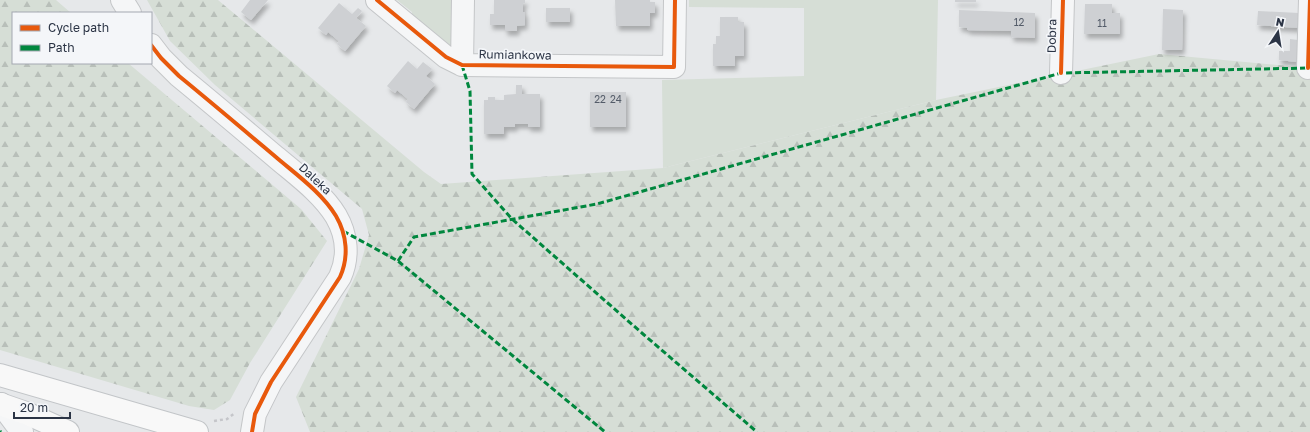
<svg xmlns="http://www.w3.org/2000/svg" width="1310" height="432" viewBox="0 0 1310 432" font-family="'Golos Text',sans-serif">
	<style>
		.green { fill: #d6ded6 }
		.forest { fill: url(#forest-firs) }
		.building { fill: #ced0d3; filter: url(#shadow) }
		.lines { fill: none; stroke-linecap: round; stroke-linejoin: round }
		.minor-casing { stroke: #c4c6c8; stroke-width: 24 }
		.major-casing { stroke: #c2c5c8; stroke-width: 24 }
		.path { stroke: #c5c6ca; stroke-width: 2.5; stroke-dasharray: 3 3; stroke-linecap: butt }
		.minor { stroke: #f5f6f7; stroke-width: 22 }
		.major { stroke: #f8f8f8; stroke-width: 22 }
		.quiet { stroke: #00873e; stroke-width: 3; stroke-dasharray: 6 3; stroke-linecap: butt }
		.cycleway-casing { stroke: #f4f6f9; stroke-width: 6 }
		.cycleway { stroke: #e8590c; stroke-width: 4 }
		.labels { text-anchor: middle; stroke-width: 3.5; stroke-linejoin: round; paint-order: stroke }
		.number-label { font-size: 10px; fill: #545c69 }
		.street-label { font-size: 12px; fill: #2b3445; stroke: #f4f6f9 }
	</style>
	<defs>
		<pattern id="forest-firs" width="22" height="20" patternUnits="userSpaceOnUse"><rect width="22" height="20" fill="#d6ded6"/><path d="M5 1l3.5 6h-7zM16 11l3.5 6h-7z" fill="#b8bfb9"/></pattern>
		<filter id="shadow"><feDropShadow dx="2.5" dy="4.5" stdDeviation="2" flood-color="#0004"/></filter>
	</defs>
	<rect width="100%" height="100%" fill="#e6e8ea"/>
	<path class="green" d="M397,0H456L454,44L446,47L412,22V12Z
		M689,0H938L936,100L663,168L662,80L804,76V8L689,7Z"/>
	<path class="forest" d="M0,0H56L71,13H13V63H128L301,209L327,241L250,363L230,400L214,410L189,406L0,350Z
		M147,0H218L424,172L441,184L663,168L936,100L1159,54L1310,68V432H310L296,397L359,269L369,235L362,209L215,85L170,41Z"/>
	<path class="building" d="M250,0H268L251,20L241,12Z
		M494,0H525V3H523V12H525V25L517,26V31H505V25H490V14H494Z
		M615,0H650V2H655V13H650V26H616Z
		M955,0H976V2H955Z
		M339,3L352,14L358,8L362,11L356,18L366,26L345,51L337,44L339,41L328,32L326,35L318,28Z
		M1085,4H1112V13H1120V34H1084Z
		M546,8H570V22H546Z
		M1163,9L1183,10L1182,50H1162Z
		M959,10L1035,13V38L1011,37V31L967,30V28L959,27Z
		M1258,11L1299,13V28L1257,25Z
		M720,17H738V22H744V56H735V66H713V44H716V36H720Z
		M1290,39L1298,40L1297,62L1279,60V51H1290Z
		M408,61L417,69L423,62L432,69L426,76L435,84L414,109L406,102L408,99L397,90L395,93L387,86Z
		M516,85H522V94H540V127H528V124H515V127H504V134H484V100H488V97H495V100H504V95L516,94Z
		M590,92H626V127H590Z"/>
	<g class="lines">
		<defs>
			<path id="minor" d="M122,0L130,13
				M377,0L446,57L462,65L674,67L675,0
				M151,45L161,58L179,76C212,103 245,131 277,158C297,175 322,193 336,216C347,235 349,257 340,277L271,382L255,414L252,432
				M462,65L463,0
				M1308,68L1310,0
				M1061,73L1063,0
				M1,404L22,432"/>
			<path id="major" d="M0,375L197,432
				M0,404L26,413L68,432"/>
		</defs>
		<use href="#minor" class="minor-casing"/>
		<use href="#major" class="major-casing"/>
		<path class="path" d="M214,421L227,419L235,413"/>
		<use href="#minor" class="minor"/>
		<use href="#major" class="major"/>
		<path class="quiet" d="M462,65L470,91L472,174L512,219L643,334L757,432
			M343,231L398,261L605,432
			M398,261L414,237L597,204L1061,73L1310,68
			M0,431L1,432"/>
		<defs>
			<path id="cycleway" d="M377,0L446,57L462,65L674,67L675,0
				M151,45L161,58L179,76C212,103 245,131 277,158C297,175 322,193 336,216C347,235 349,257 340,277L271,382L255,414L252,432
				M1308,68L1310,0
				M1061,73L1063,0"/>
		</defs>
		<use href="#cycleway" class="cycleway-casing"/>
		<use href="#cycleway" class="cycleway"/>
	</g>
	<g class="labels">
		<g class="number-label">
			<text x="1019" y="26">12</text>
			<text x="1102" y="27">11</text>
			<text x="600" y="103">22</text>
			<text x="616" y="103">24</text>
		</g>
		<g class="street-label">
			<text transform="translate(1052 36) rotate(-89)" y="4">Dobra</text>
			<text transform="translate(515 55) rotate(1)" y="4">Rumiankowa</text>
			<text transform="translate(315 179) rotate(43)" y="4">Daleka</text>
		</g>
	</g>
	<rect x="12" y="12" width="140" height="52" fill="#f4f6f9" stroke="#a4a8b1"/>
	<rect x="20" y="25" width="20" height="6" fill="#e8590c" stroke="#a4a8b1"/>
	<text x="48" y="32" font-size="12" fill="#2b3445">Cycle path</text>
	<rect x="20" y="45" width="20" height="6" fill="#00873e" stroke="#a4a8b1"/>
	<text x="48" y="52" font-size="12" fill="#2b3445">Path</text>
	<g transform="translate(1278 32) rotate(12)" stroke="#f4f6f9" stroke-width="3" paint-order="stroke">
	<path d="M0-3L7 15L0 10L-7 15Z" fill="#2b3445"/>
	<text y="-6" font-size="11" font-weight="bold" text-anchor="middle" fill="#2b3445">N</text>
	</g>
	<path d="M14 412v6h56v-6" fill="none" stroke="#2b3445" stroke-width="2"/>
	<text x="20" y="412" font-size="12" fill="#2b3445" stroke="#f4f6f9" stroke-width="3" paint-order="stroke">20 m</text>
</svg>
